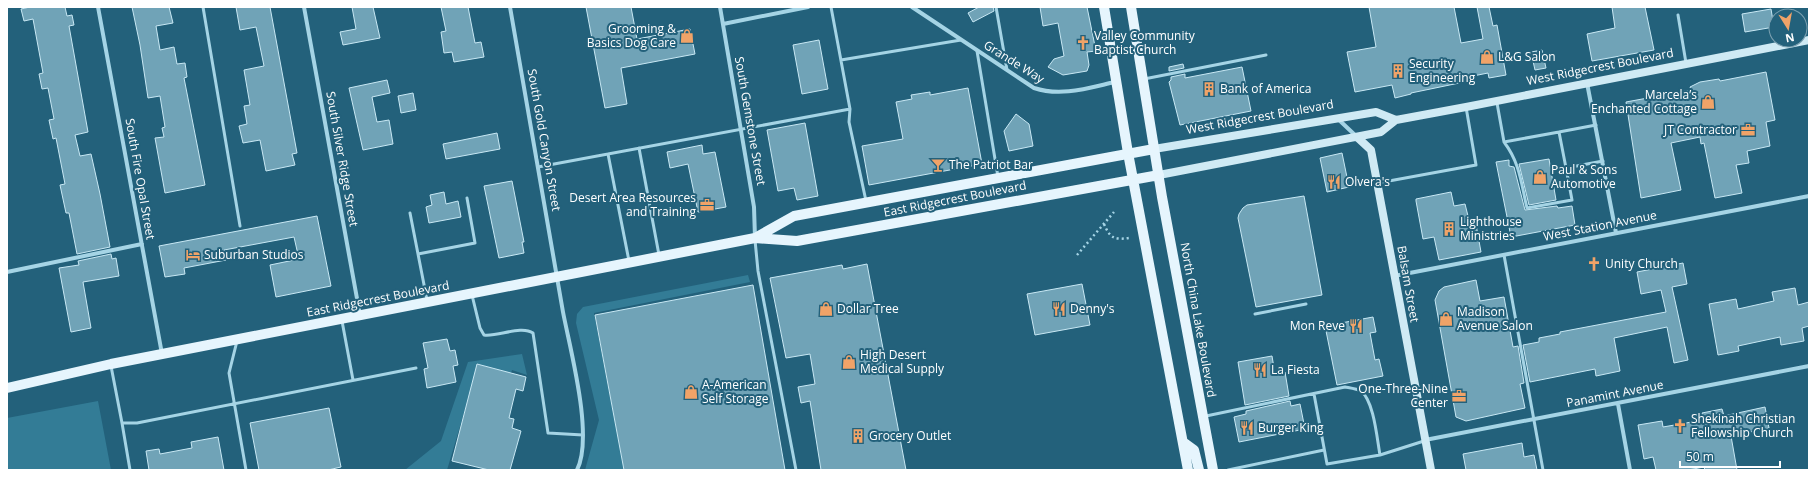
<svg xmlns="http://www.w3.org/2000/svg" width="1816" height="477" viewBox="0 0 1816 477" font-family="'Open Sans',sans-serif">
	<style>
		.green { fill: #337c96 }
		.building { fill: #70a3b7; stroke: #c8e8f4 }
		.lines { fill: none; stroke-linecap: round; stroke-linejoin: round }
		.path { stroke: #a5d4e5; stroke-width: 2.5; stroke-dasharray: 2 3; stroke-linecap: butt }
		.lane { stroke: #a5d4e5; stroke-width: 3 }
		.street { stroke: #a5d4e5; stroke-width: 4 }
		.secondary { stroke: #cfeaf4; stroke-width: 8 }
		.primary { stroke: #e6f5fd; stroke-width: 10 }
		.labels { text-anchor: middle; stroke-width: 4; stroke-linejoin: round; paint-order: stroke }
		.poi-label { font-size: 12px; fill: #fff; stroke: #23617b; text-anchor: start }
		.street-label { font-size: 12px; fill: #fff; stroke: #23617b }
	</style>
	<rect width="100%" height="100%" fill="#23617b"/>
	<path class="green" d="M748,275L750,282L594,313L624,470H585L599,420L576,323L577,314L583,307Z
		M522,354L527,375L512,370L511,373L478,366L447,470H405L441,441L468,362Z
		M98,401L111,470H7V418Z"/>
	<path class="building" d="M30,7H65L67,16L72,15L74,25L69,26L88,132L75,135L80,156L91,154L100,194L110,247L77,254L69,213H66L60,185L65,184L56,138L53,139L49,120L54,119L48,88L42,89L39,74L43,73L33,19L24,21L21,9Z
		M132,7H169L173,23L156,26L160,50L174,47L177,64L185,63L187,77L184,78L205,185L165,193L155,138L164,137L162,128L165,127L160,96L148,98L140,45Z
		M236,7H270L297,153L292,154L295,165L266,171L260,140L243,143L239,126L247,124L244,106L250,105L244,70L264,66L256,27L240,30Z
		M352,7H373L380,38L343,45L340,32L356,29Z
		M441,7H468L475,43L481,42L484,57L454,62L452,52L444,53L441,32L446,31Z
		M586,7H631L637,39L690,29L695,54L621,68L627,104L605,108Z
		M979,7H993L994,11L973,22L968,13Z
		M1040,7H1087L1096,51L1087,52L1089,65L1087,71L1063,75L1048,67L1054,59L1064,56L1058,23L1043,26Z
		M1369,7H1454L1461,43L1483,39L1477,7H1489L1493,26L1497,25L1506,75L1489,78L1488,73L1468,77L1469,81L1411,93V94L1395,98L1392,85L1355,92L1347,52L1376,47Z
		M1612,7H1645L1654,50L1592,61L1587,34L1615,28Z
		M1771,9L1774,27L1745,32L1742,14Z
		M819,40L828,89L802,94L793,45Z
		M1542,50L1546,68L1535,70L1531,52Z
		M1183,64L1184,68L1169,71V67Z
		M1242,67L1251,111L1180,125L1169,82L1171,80V77L1185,74V78Z
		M1766,72L1775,120L1766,122L1770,146L1747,151L1749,163L1736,165L1742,193L1715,198L1704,143L1701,144L1700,137L1671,143L1681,190L1641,198L1626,102L1691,90L1690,87L1700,82L1719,79L1720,81Z
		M387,80L390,93L372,97L377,122L389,120L393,144L363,150L349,88Z
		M968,88L982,164L869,185L862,146L903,139L896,102L912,99L911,95L930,92V95Z
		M413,93L416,110L401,113L398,96Z
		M1016,114L1029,124L1033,146L1009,151L1004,131Z
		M805,123L818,196L797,200L794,188L778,191L767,130Z
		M497,133L500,149L446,159L443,144Z
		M702,145L703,154L715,152L726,207L698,212L688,164L670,168L667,152Z
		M1342,153L1349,187L1327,192L1320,158Z
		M1549,159L1556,200L1529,205L1519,164Z
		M1509,160V166L1514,167L1525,210L1557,206L1558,208L1572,206L1575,225L1511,237L1496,162Z
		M512,181L524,242H522L524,253L499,258L484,186Z
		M444,192L446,204L458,201L461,217L429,223L426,207L432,205L430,195Z
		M1451,192L1454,206L1465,204L1469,220L1475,219L1481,252L1439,260L1434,237L1423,239L1416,201V199Z
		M1304,196L1322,295L1256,307L1238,218L1239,214L1243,208L1247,205Z
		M317,216L331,286L276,297L270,265L299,259L294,237L224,250L226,260L184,268L185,274L165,277L159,246Z
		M111,254L112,259L116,258L119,276L83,282L91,328L71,332L59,268L79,265L78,261Z
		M1683,263L1687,284L1672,287L1688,360L1674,363L1667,327L1614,338L1620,371L1596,376L1595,369L1530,382L1523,345L1539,342V338L1560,334V332L1666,312L1661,290L1641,294L1637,272Z
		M867,264L906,470H821L810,401L801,403L798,387L815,384L810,354L786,358L770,278L842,265L843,269Z
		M1476,280L1480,301L1504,297L1513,347L1518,346L1524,383L1520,384L1525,408L1466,421L1456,417L1435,300L1439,291L1444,287Z
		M1082,284L1090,325L1035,335L1027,294Z
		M753,285L785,470H624L595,315Z
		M1795,288L1798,305L1809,302V326L1802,328L1804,341L1781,345L1780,337L1738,346L1739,351L1718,355L1709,304L1736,299L1738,309L1774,301L1772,292Z
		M1373,317L1376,332L1370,333L1375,360L1379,359L1383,376L1337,385L1325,326Z
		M447,339L450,351L455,350L458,365L453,366L456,382L427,388L424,369L428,368L423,343Z
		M1272,356L1275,374L1285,372L1289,396L1245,405L1238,362Z
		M477,364L526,377L523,391L516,389L509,418L514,419L512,428L521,431L510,470H489L452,461Z
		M1290,401L1291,406L1300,404L1305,429L1239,442L1234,417L1246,414V411Z
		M1765,407L1769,428L1731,436L1737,470H1705L1704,467L1688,470H1656L1653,457L1644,459L1638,425L1662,421L1663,427L1703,420L1702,413L1722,409L1724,416Z
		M329,408L341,467L328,470H259L250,423Z
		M218,437L224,470H149L146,451L159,449L160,454L192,448L191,442Z
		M1522,443L1524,457L1534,455L1537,470H1466L1463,454Z"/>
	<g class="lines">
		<path class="path" d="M1104,224C1110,238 1114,240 1129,238
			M1077,255L1114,212"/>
		<path class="lane" d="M203,7L240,226
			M831,7L850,109L849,122L866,201
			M996,7L1007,70
			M1678,15L1686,63
			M977,51L998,177
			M841,60L961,40
			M1144,79L1266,55
			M1497,103L1504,142
			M1596,125L1559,132L1566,168L1603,161
			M1559,132L1504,142C1520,163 1521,183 1527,208L1572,200L1566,168
			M639,148L659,255
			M608,154L629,261
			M538,167L850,109
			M1378,183L1476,165L1466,107
			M410,213L427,300
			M755,240L758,271L796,470
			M418,254L475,243L467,198
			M1504,255L1543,470
			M472,295L480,328L484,335C498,337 521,325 533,333L548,433L583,435
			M1255,314L1306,304
			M342,321L353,380
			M237,341L229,373L246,470
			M111,366L122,423H137L416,368
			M1314,394L1327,464L1380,455L1424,441
			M1206,416L1345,387C1350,388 1357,389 1361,391C1374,401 1377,439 1380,455
			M122,423L130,470
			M1228,470L1324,450"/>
		<path class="street" d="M98,7L162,354
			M304,7L360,315
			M510,7C528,109 545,210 563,312C570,349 594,436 577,470
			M720,7L754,207L755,238
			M912,7L1034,88C1061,97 1088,88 1115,82
			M723,24L808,7
			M1587,83L1616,233
			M1338,119L1356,136
			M7,272L142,244
			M1394,276L1809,196
			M1618,404L1630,470
			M1425,440L1809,366"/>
		<path class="secondary" d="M1357,137L1371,150L1431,470
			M1154,149L1376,112L1396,120
			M1159,175L1381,132L1396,120L1466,107L1809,40"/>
		<path class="primary" d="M1104,7L1128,153L1188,470
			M1131,7L1162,197L1213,470
			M755,238L794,216L1154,149
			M7,388L111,364L755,238L797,241L1159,175
			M1183,442L1194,450L1199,470"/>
	</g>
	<defs>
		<symbol id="shop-bare" viewBox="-9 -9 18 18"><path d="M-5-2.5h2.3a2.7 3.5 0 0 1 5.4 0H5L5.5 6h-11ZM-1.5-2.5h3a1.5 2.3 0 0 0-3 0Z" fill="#f0a368" stroke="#23617b" stroke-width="2.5" paint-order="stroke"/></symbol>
		<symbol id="church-bare" viewBox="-9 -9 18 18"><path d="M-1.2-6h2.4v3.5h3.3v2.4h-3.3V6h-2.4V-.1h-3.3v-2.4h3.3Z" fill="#f0a368" stroke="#23617b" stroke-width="2.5" paint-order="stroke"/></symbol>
		<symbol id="building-bare" viewBox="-9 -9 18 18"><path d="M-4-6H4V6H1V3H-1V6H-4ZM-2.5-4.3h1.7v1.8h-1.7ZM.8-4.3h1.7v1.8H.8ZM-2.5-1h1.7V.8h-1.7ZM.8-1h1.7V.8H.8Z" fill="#f0a368" stroke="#23617b" stroke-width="2.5" paint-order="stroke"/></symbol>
		<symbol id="office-bare" viewBox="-9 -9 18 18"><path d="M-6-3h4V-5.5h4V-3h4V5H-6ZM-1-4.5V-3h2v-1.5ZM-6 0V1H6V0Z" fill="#f0a368" stroke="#23617b" stroke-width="2.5" paint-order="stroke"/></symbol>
		<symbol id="bar-bare" viewBox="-9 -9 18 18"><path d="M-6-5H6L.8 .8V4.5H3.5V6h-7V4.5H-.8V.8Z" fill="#f0a368" stroke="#23617b" stroke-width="2.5" paint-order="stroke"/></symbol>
		<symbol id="restaurant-bare" viewBox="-9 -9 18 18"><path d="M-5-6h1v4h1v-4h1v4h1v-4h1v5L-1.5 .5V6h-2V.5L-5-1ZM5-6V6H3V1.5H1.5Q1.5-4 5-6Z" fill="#f0a368" stroke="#23617b" stroke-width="2.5" paint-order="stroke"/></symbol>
		<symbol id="hotel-bare" viewBox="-9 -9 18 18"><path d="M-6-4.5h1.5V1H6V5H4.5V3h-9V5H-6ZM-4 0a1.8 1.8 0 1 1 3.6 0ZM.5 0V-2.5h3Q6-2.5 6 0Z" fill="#f0a368" stroke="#23617b" stroke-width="2.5" paint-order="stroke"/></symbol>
	</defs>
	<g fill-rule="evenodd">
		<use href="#shop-bare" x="677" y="26" width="20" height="20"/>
		<use href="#church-bare" x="1073" y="33" width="20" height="20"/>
		<use href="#shop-bare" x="1477" y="47" width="20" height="20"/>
		<use href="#building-bare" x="1388" y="61" width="20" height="20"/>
		<use href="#building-bare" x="1199" y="79" width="20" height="20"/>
		<use href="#shop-bare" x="1698" y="92" width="20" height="20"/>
		<use href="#office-bare" x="1738" y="120" width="20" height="20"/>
		<use href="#bar-bare" x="928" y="155" width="20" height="20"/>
		<use href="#shop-bare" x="1530" y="167" width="20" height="20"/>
		<use href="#restaurant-bare" x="1324" y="172" width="20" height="20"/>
		<use href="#office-bare" x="697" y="195" width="20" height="20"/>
		<use href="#building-bare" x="1439" y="219" width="20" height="20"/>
		<use href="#hotel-bare" x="183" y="245" width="20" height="20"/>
		<use href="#church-bare" x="1584" y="254" width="20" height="20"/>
		<use href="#shop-bare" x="816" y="299" width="20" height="20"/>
		<use href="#restaurant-bare" x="1049" y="299" width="20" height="20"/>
		<use href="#shop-bare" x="1436" y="309" width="20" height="20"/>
		<use href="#restaurant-bare" x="1346" y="316" width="20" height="20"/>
		<use href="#shop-bare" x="839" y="352" width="20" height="20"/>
		<use href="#restaurant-bare" x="1250" y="360" width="20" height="20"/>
		<use href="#shop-bare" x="681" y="382" width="20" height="20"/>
		<use href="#office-bare" x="1449" y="386" width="20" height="20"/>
		<use href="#church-bare" x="1670" y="416" width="20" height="20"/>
		<use href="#restaurant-bare" x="1237" y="418" width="20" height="20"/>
		<use href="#building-bare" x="848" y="426" width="20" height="20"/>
	</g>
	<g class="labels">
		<g class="poi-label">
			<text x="676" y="33" text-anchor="end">Grooming &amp;<tspan x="676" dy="14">Basics Dog Care</tspan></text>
			<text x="1094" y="40">Valley Community<tspan x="1094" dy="14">Baptist Church</tspan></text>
			<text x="1498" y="61">L&amp;G Salon</text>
			<text x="1409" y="68">Security<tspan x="1409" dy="14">Engineering</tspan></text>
			<text x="1220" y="93">Bank of America</text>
			<text x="1697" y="99" text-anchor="end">Marcela’s<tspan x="1697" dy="14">Enchanted Cottage</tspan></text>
			<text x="1737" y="134" text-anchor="end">JT Contractor</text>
			<text x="949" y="169">The Patriot Bar</text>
			<text x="1551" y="174">Paul &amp; Sons<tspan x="1551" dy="14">Automotive</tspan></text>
			<text x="1345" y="186">Olvera's</text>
			<text x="696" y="202" text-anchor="end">Desert Area Resources<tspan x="696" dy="14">and Training</tspan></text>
			<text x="1460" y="226">Lighthouse<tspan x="1460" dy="14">Ministries</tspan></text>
			<text x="204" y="259">Suburban Studios</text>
			<text x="1605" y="268">Unity Church</text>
			<text x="837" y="313">Dollar Tree</text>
			<text x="1070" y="313">Denny's</text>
			<text x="1457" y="316">Madison<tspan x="1457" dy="14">Avenue Salon</tspan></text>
			<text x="1345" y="330" text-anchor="end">Mon Reve</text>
			<text x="860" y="359">High Desert<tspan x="860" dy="14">Medical Supply</tspan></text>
			<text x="1271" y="374">La Fiesta</text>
			<text x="702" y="389">A-American<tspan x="702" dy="14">Self Storage</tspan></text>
			<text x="1448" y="393" text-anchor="end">One-Three-Nine<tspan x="1448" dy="14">Center</tspan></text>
			<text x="1691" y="423">Shekinah Christian<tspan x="1691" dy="14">Fellowship Church</tspan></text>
			<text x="1258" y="432">Burger King</text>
			<text x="869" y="440">Grocery Outlet</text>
		</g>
		<g class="street-label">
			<text transform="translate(1014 62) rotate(32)" y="4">Grande Way</text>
			<text transform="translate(1600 67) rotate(-11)" y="4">West Ridgecrest Boulevard</text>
			<text transform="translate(1260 117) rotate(-10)" y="4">West Ridgecrest Boulevard</text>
			<text transform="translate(750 121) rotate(80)" y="4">South Gemstone Street</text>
			<text transform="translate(544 140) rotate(80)" y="4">South Gold Canyon Street</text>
			<text transform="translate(342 159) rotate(80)" y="4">South Silver Ridge Street</text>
			<text transform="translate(140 179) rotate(80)" y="4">South Fire Opal Street</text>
			<text transform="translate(955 199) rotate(-11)" y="4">East Ridgecrest Boulevard</text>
			<text transform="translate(1600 226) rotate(-11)" y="4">West Station Avenue</text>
			<text transform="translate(1408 284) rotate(80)" y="4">Balsam Street</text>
			<text transform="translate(378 299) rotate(-11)" y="4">East Ridgecrest Boulevard</text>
			<text transform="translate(1198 320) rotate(80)" y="4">North China Lake Boulevard</text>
			<text transform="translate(1615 394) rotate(-11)" y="4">Panamint Avenue</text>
		</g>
	</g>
	<rect width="1816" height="477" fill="none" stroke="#ffffff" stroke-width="16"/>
	<g transform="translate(1788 28) rotate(169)"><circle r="19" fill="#23617b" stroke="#7ba0b0"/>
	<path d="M0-3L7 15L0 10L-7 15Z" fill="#f0a368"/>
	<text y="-6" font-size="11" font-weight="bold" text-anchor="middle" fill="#ffffff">N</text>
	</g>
	<path d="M1680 461v6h100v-6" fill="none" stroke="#ffffff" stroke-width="2"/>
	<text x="1686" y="461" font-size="12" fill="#ffffff" stroke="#23617b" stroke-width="3" paint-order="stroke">50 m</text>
</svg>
